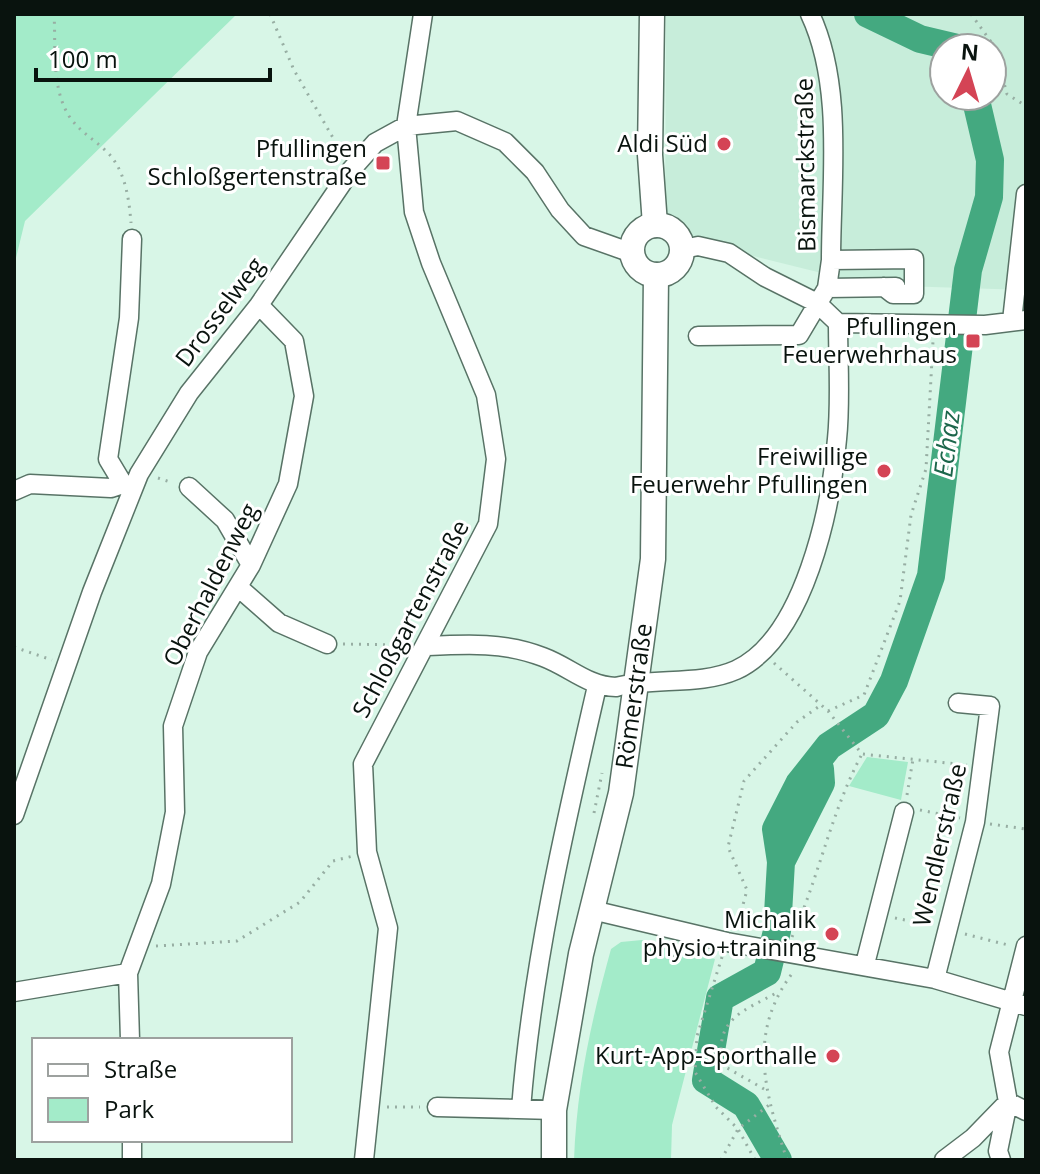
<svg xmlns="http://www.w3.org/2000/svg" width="1040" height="1174" viewBox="0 0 1040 1174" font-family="'Open Sans',sans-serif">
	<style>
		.built { fill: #c7edda; fill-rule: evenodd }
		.green { fill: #a3ebc9 }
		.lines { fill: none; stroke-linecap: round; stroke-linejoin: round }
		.river { stroke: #44a980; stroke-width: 28 }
		.minor-casing { stroke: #587366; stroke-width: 21 }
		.major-casing { stroke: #587366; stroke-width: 27 }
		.path { stroke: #97aea3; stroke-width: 3; stroke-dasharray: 2 6; stroke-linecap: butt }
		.minor { stroke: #fff; stroke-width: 18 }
		.major { stroke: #fff; stroke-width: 24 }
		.poi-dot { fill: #d44455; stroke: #fff; stroke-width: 3 }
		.labels { text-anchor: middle; stroke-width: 6; stroke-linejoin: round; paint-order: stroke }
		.poi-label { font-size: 24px; fill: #09130e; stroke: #fff; text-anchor: end }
		.street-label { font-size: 24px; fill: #09130e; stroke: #fff }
		.water-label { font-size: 26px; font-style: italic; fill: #1c664b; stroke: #fff }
	</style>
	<rect width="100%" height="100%" fill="#d8f6e7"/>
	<path class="built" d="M666,14H1026V290L870,285L665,234ZM944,48H992V96H944Z"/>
	<path class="green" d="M14,14H237L25,221L14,266Z
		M867,757L908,762L901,800L849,786Z
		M642,940L715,959L672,1125L671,1160H574C577,1084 591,1022 611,949L621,942Z"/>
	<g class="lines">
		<path class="river" d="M868,14L920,39L958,48
			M781,862L821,783L820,769
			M778,1160L746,1105L706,1080L720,998L767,972L777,931L781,862L776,829L799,784L829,746L876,715L894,681L931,576L968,270L989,197L990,160L975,96"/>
		<defs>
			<path id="minor" d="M132,239L129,318L108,459L123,484L133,488
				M683,249L698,246L729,253L765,277L817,303L838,323L985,325L1026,320
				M831,260L914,259V294H893L884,287
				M827,288L896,287
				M1012,321L1026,194
				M698,336L799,335L827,288L831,260C831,182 844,86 810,14
				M189,487L225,520L251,565
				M14,491L30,484L111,488L123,484
				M238,587L279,623L327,644
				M427,646C467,644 505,642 543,657C570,667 587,686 616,687C654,677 700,686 736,670C805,638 831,507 837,439C841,401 838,361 838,323
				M14,815L92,592L139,474L189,393L259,305L351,170L375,143L406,126L457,121L505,142L535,172L560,210L584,236L632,253
				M592,910L727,942L935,979L1026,1006
				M865,964L904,812
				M935,979L975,822L990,706L958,703
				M14,992L128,973
				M130,1040L128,973L161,884L175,812L173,726L198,652L251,565L288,484L304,396L294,341L259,305
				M1008,1102L1026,1111
				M437,1107L554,1110
				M521,1109C532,967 565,825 597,686
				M132,1140V1160
				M364,1160L388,928L367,852L363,764L488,524L496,459L486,395L431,263L414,212L406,126L423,14
				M944,1160L973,1138L1008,1102
				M1001,1160L998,1151L1008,1102L999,1052L1026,946"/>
			<g id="major">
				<path d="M652,14L650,155L655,225"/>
				<circle cx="657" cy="250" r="25"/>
				<path id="s1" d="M554,1160V1110L581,954L621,793L653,559L656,275"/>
			</g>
		</defs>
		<use href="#minor" class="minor-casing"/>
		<use href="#major" class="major-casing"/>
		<path class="path" d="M54,14C56,47 51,87 69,116C79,131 92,138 105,150C125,168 129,198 131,223
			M270,14L294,70L344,157
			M971,14L994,46L1007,94L1026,106
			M158,478L173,483
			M343,644L407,645
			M14,647L52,660
			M774,663L828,711L862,754L967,765
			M828,711L864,695L900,601L911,515L926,469L933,341
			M907,795L913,759
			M920,810L960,818
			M594,813L602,773
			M990,824L1026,829
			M895,918L931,925
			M737,927L747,890L728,847L744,781L797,722L821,705
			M965,934L1008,945
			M792,937C819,877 831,812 862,754
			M156,946L237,941L300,902L333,861L353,856
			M673,957L675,947
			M722,957L697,1036L695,1072L716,1107L738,1129L755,1160
			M764,1089L722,1065C715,1018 742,1012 778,992
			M387,1107H420
			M721,1160L738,1129L769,1105
			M787,1160C765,1092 746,1033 794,971"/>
		<use href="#minor" class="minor"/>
		<use href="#major" class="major"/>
	</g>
	<g class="poi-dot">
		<circle cx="724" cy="144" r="8"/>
		<rect x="375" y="155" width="16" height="16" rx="4"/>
		<rect x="965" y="333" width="16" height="16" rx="4"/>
		<circle cx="884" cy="471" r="8"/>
		<circle cx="832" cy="934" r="8"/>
		<circle cx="833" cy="1056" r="8"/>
	</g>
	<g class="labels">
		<g class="poi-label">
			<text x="708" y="152">Aldi Süd</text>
			<text x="367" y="157">Pfullingen<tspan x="367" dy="28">Schloßgertenstraße</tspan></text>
			<text x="957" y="335">Pfullingen<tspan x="957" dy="28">Feuerwehrhaus</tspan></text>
			<text x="868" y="465">Freiwillige<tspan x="868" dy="28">Feuerwehr Pfullingen</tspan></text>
			<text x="816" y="928">Michalik<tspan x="816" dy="28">physio+training</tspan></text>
			<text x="817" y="1064">Kurt-App-Sporthalle</text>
		</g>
		<g class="street-label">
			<text transform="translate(806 165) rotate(-91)" y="8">Bismarckstraße</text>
			<text transform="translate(220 312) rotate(-53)" y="8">Drosselweg</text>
			<text transform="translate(211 585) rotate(-63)" y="8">Oberhaldenweg</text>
			<text transform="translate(411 619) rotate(-62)" y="8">Schloßgartenstraße</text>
			<text dy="8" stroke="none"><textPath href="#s1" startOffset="472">Römerstraße</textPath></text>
			<text transform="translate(940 845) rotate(-77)" y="8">Wendlerstraße</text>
		</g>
		<g class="water-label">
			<text transform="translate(947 444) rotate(-83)" y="9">Echaz</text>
		</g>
	</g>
	<rect width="1040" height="1174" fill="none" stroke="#09130e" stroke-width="32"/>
	<rect x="32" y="1038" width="260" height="104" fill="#ffffff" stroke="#9da19f" stroke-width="2"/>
	<rect x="48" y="1064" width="40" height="12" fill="#ffffff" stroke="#9da19f" stroke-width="2"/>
	<text x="104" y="1078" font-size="24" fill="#09130e">Straße</text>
	<rect x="48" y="1098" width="40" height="24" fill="#a3ebc9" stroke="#9da19f" stroke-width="2"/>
	<text x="104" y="1118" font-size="24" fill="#09130e">Park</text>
	<g transform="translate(968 72) rotate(5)"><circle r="38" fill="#ffffff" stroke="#9da19f" stroke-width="2"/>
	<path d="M0-6L14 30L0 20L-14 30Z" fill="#d44455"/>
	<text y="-12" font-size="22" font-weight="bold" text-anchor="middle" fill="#09130e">N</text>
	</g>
	<path d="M36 68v12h234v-12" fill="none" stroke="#09130e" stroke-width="4"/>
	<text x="48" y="68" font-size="24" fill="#09130e" stroke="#ffffff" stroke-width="6" paint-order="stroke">100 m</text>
</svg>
